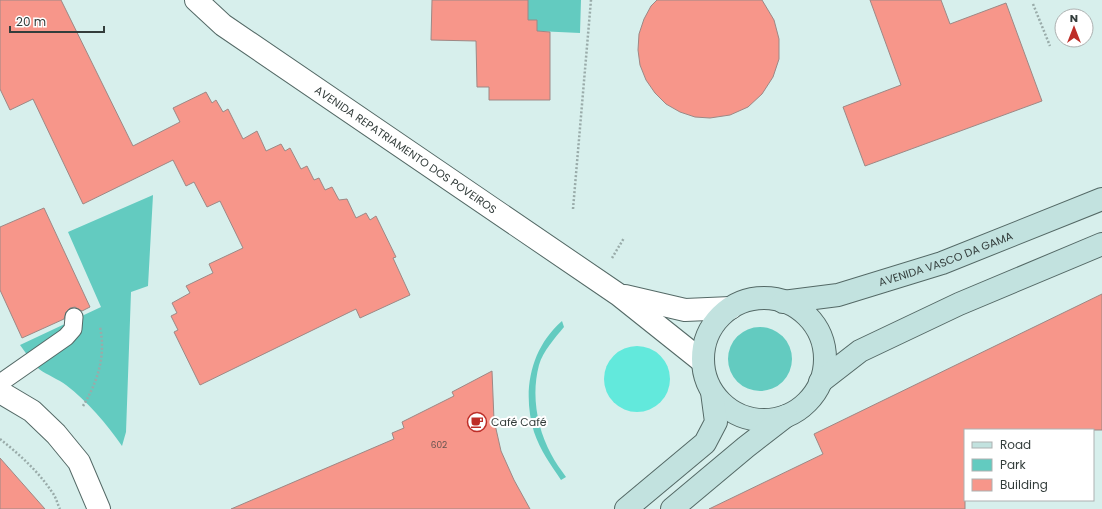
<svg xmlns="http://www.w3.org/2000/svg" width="1102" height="509" viewBox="0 0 1102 509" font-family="Poppins,sans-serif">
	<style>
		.green { fill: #63cbc0 }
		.water { fill: #62e9dc }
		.building { fill: #f7968a; stroke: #9d8885 }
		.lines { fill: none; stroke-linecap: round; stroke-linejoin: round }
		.service-casing { stroke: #546966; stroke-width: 19 }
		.minor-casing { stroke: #546966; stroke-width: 24 }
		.tertiary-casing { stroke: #546966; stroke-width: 24 }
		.secondary-casing { stroke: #546966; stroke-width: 24 }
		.path { stroke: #99aba9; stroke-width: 2.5; stroke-dasharray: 2 2; stroke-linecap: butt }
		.service { stroke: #fff; stroke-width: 17 }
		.minor { stroke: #fff; stroke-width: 22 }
		.tertiary { stroke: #fff; stroke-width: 22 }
		.secondary { stroke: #c2e2df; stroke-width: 22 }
		.labels { text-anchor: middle; stroke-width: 4; stroke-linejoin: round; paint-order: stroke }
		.number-label { font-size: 9px; fill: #64534f }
		.street-label { font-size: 11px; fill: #333d3b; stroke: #fff }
		.poi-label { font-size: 11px; fill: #333d3b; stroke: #fff; text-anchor: start }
	</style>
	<rect width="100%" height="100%" fill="#d7efec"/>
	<path class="green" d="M528,0H581L580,33L537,31V20H528Z
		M153,195L148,286L131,292L126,432L122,446C107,424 87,401 66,385C58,379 47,375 39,369C32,362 26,353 20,345L101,307L68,232Z
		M562,321L564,327C555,338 543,351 539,365C531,395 537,428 551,454C555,462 561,470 566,477L561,480C551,465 540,450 534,432C522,392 530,349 562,321Z
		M728 359a32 32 0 1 1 64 0a32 32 0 1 1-64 0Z"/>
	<path class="water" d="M604 379a33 33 0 1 1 66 0a33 33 0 1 1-66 0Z"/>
	<path class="building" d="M0,0H61L133,146L180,122L173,108L206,92L212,103L216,100L223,112L228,109L243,139L257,131L266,151L281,144L285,151L290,148L301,169L307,166L314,180L319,178L325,190L332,187L339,200L347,199L356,218L366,213L370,220L376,216L396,257L393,258L410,295L360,318L356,309L200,385L174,332L178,330L171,316L177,313L172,303L190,293L186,286L213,273L209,264L243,248L220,201L207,207L194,182L186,186L173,160L83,204L33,99L10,110L0,89Z
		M432,0H528V20H537V31L550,32V100H489V87H477L476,41L431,40Z
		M657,0H762L774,20L779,39V59L773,77L762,94L748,107L730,115L710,118L695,117L680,112L666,104L655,93L646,80L640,65L638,50L639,34L644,19L651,6Z
		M870,0H941L950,24L1006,3L1042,101L865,166L843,107L901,85Z
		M44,208L90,307L82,311L75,307L70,308L66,312L64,319L22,338L0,290V227Z
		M1102,294V430H965V509H709L823,454L814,434Z
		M492,371L494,420L501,451L514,480L530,509H231L394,439L392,433L404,428L402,422L454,396L452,392Z
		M0,458L45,509H0Z"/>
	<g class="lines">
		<defs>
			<path id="service" d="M0,383L66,337L73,329L74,317"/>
			<path id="minor" d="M0,392L32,411L56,434L79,462L99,509"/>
			<g id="tertiary">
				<path id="s1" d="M196,0L223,25L619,295L703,362"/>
				<path d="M625,296L685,310L731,308"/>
			</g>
			<g id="secondary">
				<circle cx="764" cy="359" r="61"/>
				<path id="s2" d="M783,302L838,295L942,263L1102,199"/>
				<path d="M820,382L860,351L959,304L1102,244"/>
				<path d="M626,509L705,443L716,422L712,392"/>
				<path d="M672,509L746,447L786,416"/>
			</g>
		</defs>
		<use href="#service" class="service-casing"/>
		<use href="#minor" class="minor-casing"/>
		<use href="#tertiary" class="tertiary-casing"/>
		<use href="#secondary" class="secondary-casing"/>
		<path class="path" d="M1033,4L1050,46
			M573,209L591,0
			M612,258L624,238
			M83,406C98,381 106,356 100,327
			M0,439C19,454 38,471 52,492C56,497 57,503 60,509"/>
		<use href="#service" class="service"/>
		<use href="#minor" class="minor"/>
		<use href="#tertiary" class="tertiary"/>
		<use href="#secondary" class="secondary"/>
	</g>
	<defs>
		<symbol id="cafe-ring" viewBox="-11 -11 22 22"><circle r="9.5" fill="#fff" stroke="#bd2e28" stroke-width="1.5"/><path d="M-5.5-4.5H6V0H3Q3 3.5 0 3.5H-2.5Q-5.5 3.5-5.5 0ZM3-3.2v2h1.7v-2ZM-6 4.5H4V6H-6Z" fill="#bd2e28"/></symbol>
	</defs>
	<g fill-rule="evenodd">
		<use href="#cafe-ring" x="466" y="411" width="22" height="22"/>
	</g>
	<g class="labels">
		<g class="number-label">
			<text x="439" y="448">602</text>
		</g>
		<g class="street-label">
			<text dy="4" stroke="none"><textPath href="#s1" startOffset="258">AVENIDA REPATRIAMENTO DOS POVEIROS</textPath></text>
			<text dy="4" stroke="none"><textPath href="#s2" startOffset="169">AVENIDA VASCO DA GAMA</textPath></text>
		</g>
		<g class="poi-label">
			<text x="491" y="426">Café Café</text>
		</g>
	</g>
	<rect x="964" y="429" width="130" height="72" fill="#ffffff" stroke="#adb1b1"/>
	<rect x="972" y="442" width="20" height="6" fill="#c2e2df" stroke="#adb1b1"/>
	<text x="1000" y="449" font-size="12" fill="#333d3b">Road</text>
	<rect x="972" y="459" width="20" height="12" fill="#63cbc0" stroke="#adb1b1"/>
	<text x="1000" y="469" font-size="12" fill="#333d3b">Park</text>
	<rect x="972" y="479" width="20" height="12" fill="#f7968a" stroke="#adb1b1"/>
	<text x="1000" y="489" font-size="12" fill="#333d3b">Building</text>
	<g transform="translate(1074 28)"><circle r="19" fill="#ffffff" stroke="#adb1b1"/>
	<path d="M0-3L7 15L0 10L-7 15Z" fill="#bd2e28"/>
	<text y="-6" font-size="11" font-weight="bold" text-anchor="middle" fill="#333d3b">N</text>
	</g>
	<path d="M10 26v6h94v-6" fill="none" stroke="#333d3b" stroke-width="2"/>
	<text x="16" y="26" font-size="12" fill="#333d3b" stroke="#ffffff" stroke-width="3" paint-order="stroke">20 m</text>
</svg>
